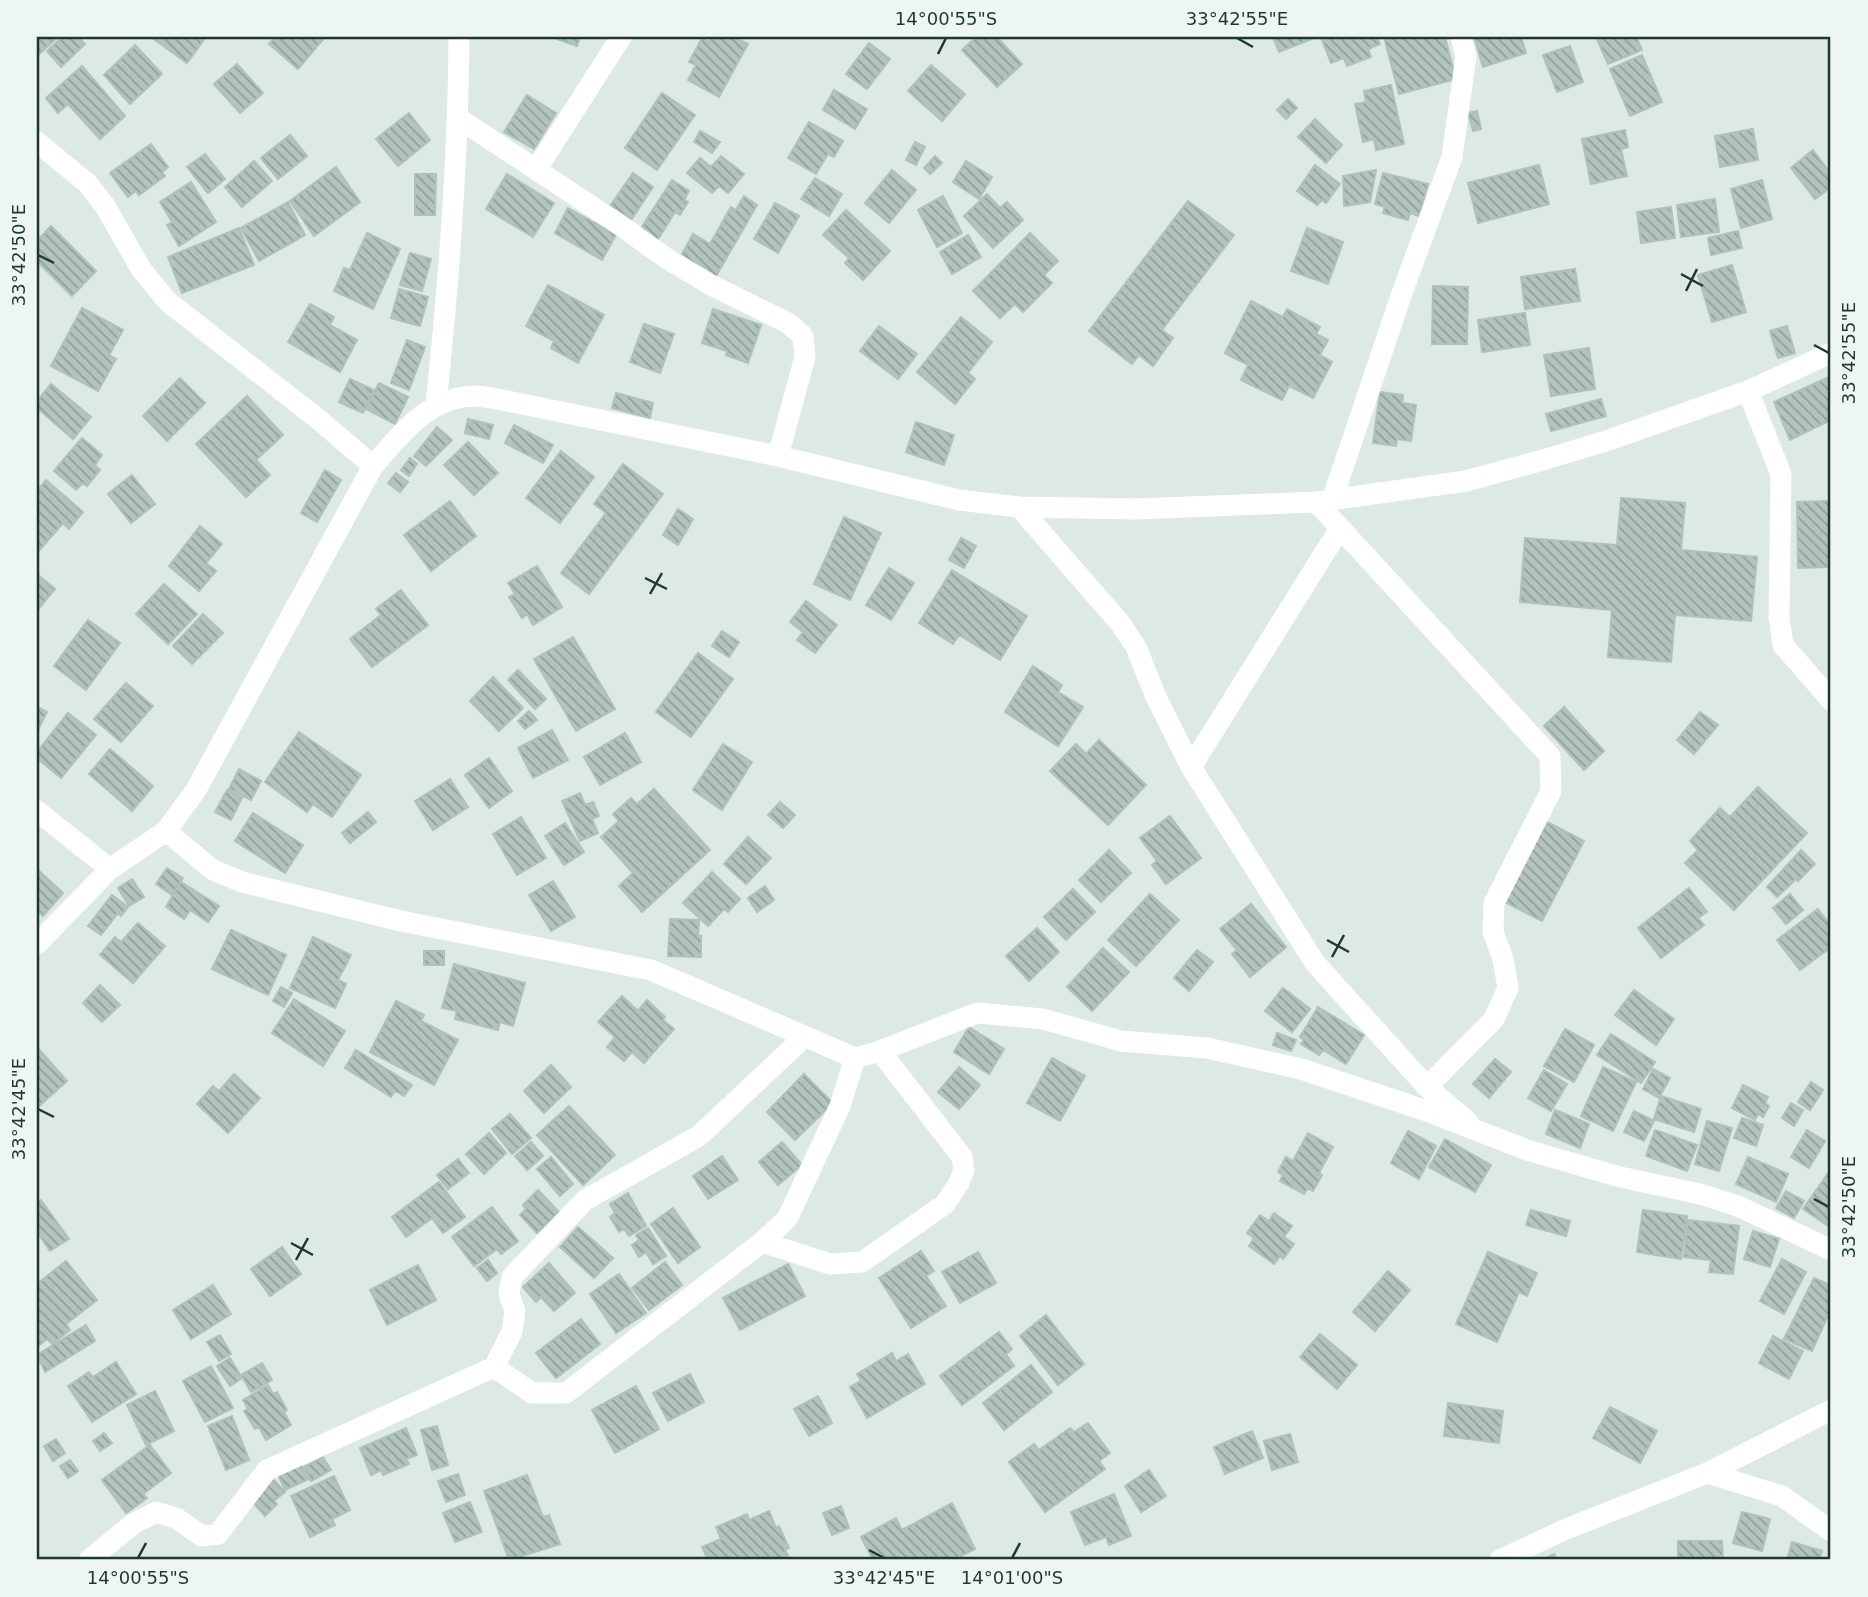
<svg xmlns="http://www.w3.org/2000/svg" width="1868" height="1597" viewBox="0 0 1868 1597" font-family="'DejaVu Sans',sans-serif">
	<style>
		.building { fill: url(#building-back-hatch); stroke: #afc2b9; stroke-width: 2 }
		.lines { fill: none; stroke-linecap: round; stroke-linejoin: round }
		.minor { stroke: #fff; stroke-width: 21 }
		.ticks { fill: none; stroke: #1f382f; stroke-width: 2.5 }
		.neatline { fill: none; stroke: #1f382f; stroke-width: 2.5 }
		.ticks-label { font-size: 18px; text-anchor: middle; fill: #1f382f }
	</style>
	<defs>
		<pattern id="building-back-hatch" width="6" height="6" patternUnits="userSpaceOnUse" patternTransform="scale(1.75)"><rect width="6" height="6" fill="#b2c4bb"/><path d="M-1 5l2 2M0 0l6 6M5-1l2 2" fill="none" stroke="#90a098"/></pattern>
	</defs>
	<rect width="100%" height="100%" fill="#dde9e3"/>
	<path class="building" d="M37,37H58L38,55Z
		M62,37H78L85,44L61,67L47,51Z
		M151,37H206L187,63Z
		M275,37H325L298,69L269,44Z
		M551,37H580L577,46Z
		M711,37H734L748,44L719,97L688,80L696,65L689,62L702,38L709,42Z
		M976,37H997L1022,64L997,87L962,50Z
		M1273,37H1311L1312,39L1279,52Z
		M1321,37H1377L1380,44L1368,49L1371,57L1347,66L1344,58L1331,63Z
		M1384,37H1445L1456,79L1399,94Z
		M1474,37H1521L1526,53L1483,67Z
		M1596,37H1628L1630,41L1637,38L1642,50L1608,64Z
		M869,43L890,59L867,89L846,74Z
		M135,45L162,74L130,104L104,75Z
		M1570,46L1583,82L1557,92L1543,55Z
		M1642,55L1662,102L1630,116L1610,69Z
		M237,64L263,93L240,113L214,84Z
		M931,65L965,94L942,121L908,91Z
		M82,66L125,116L100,139L68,104L58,113L46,98Z
		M1391,85L1404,144L1376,150L1374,139L1363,142L1355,104L1366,102L1364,91Z
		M834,90L867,109L855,129L823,110Z
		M662,93L695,115L657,170L625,148Z
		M527,95L556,113L534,149L504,132Z
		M1288,99L1297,108L1286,119L1277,110Z
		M1477,111L1481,129L1473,131L1468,113Z
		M409,113L430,140L398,166L376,139Z
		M1315,119L1342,145L1326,163L1298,137Z
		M809,122L843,141L834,157L828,154L816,174L788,158Z
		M1753,129L1758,160L1720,167L1715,136Z
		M1625,130L1628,147L1621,149L1627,176L1591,184L1582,139Z
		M700,131L720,142L712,153L694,142Z
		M290,135L307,156L278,179L261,158Z
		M915,142L925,147L916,165L906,160Z
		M151,144L168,167L162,172L165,176L139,195L136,191L128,197L110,173Z
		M1813,150L1831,174V187L1815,199L1791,168Z
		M205,154L225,179L208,193L187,167Z
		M721,156L744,174L728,193L719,186L712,193L687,173L700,158L711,167Z
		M935,156L942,163L930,174L924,168Z
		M254,161L272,181L242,207L225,187Z
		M966,161L992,177L979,199L953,182Z
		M1315,165L1340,184L1326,203L1322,200L1317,205L1297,191Z
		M1539,165L1549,204L1478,223L1468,183Z
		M336,167L360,202L314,236L290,201Z
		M892,170L916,190L889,223L865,203Z
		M1376,170L1370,202L1344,206L1343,176Z
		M633,173L653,187L631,220L610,206Z
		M1383,173L1428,184L1419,216L1410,213L1408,220L1383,213L1385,207L1375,204Z
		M415,174H436L435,215H415Z
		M507,174L554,203L533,237L486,209Z
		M815,178L842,194L829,216L801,199Z
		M672,180L689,191L684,200L688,202L680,215L675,212L655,244L638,233Z
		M1762,180L1772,219L1741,228L1731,189Z
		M191,182L216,222L179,246L167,225L172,222L160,202Z
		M987,194L1000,208L1007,202L1023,220L993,248L964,216Z
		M744,196L757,205L715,278L680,258L693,234L710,244L731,207L736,210Z
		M943,196L962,233L937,247L918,210Z
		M1715,199L1719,232L1681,237L1677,205Z
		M1188,201L1234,235L1162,330L1173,338L1153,366L1139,355L1132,364L1089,331Z
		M288,202L305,235L259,261L241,228Z
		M775,203L799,216L778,253L754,239Z
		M1671,207L1675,238L1641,243L1637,212Z
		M568,208L616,235L602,260L555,233Z
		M846,210L890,251L863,280L845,263L849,258L823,235Z
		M51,226L96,271L72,296L37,261V241Z
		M239,228L254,265L182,293L168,257Z
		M1307,228L1343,242L1328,284L1291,271Z
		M1738,231L1742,248L1711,255L1708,238Z
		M367,233L400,249L373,309L334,291L344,268L350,270Z
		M1030,233L1058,261L1044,275L1052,283L1023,312L1015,304L1000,318L973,291Z
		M968,235L981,257L952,274L940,252Z
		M410,253L431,259L422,291L400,285Z
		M1732,265L1746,312L1712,322L1698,275Z
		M1575,269L1580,301L1525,309L1521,277Z
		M548,285L604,315L578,363L551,348L554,341L526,326Z
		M1433,286L1468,287L1467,344H1432Z
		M399,289L428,297L420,326L391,318Z
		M1251,301L1283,317L1287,309L1320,327L1316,334L1328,340L1320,355L1332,362L1313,398L1289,386L1282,400L1241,380L1248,365L1225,353Z
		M310,304L334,317L330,325L357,340L340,372L288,342Z
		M82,308L123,330L109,355L116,359L98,391L51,366Z
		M713,309L761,325L748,363L726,355L727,351L702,343Z
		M1525,313L1530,345L1482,352L1478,320Z
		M961,317L992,342L968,373L975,379L955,404L917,372Z
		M644,324L674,334L660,373L630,362Z
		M879,326L917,354L898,379L860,351Z
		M1787,326L1795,353L1778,358L1770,331Z
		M407,340L425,347L409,390L391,383Z
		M1589,348L1595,389L1551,396L1544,355Z
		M1831,376V420L1790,440L1774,402Z
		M180,378L205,403L167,441L143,416Z
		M350,379L374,390L363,413L339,402Z
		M379,383L408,397L395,424L366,409Z
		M51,384L91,417L73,439L37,408V401Z
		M1380,392L1403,395L1402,403L1416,405L1411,441L1397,439L1396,446L1373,443Z
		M616,393L653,403L650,418L612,408Z
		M247,396L283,435L256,460L270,475L246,497L196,444Z
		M1601,399L1606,416L1551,431L1546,414Z
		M468,419L493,425L489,439L465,433Z
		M916,422L954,435L944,465L906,452Z
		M514,425L553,445L543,463L505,443Z
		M437,427L452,440L426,466L414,456Z
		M82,438L102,455L95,465L100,470L87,486L83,483L76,490L54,471Z
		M468,442L498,473L474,495L444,465Z
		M561,451L594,477L560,523L526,498Z
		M410,458L417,464L409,476L401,470Z
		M623,464L663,494L589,594L561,573L606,513L594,504Z
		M325,470L341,480L317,522L301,513Z
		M396,473L408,482L400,492L388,483Z
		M132,475L155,504L131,523L108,494Z
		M46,480L83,512L69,529L63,523L37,553V491Z
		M1621,498L1685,503L1681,550L1757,557L1751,621L1675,615L1671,662L1608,657L1612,610L1520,602L1525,538L1617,545Z
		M450,501L476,536L431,571L404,535Z
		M1831,501V567L1798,568L1797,502Z
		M678,509L693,519L678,545L663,535Z
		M844,517L881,533L850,600L814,584Z
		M200,526L222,544L206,563L216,571L199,591L169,566Z
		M961,538L976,546L964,568L949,560Z
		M537,566L562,607L533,625L527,614L522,618L509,597L515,594L508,583Z
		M889,568L914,583L891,620L866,605Z
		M952,570L1027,616L1000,660L959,635L953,644L919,623Z
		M37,574L55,589L37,611Z
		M164,584L197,614L168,644L136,614Z
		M401,590L428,625L372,667L350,639L381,615L376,609Z
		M806,601L837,625L815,653L797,640L803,632L790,622Z
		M203,614L223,633L192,664L173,646Z
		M88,620L120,643L86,690L54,666Z
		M722,631L739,642L729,657L712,646Z
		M573,637L615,709L576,731L534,659Z
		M698,653L733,679L691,737L656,712Z
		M1033,666L1062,685L1058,692L1083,707L1058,746L1005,712Z
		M518,670L546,699L535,709L508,680Z
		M493,677L523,708L499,731L470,701Z
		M126,683L153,706L121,742L94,719Z
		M37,707L47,712L37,732Z
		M1564,707L1604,751L1584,770L1544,726Z
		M529,711L537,720L525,729L518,721Z
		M1700,712L1718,725L1694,754L1677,740Z
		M68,713L96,735L61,778L37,758V752Z
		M552,730L568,760L533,778L518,748Z
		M299,732L361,775L332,817L313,804L307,812L265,782Z
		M625,733L641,762L600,785L584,757Z
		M1099,740L1146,785L1108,825L1050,771L1076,744L1086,754Z
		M723,744L752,762L722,810L693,790Z
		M110,749L153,786L132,811L89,774Z
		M489,758L512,791L489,808L465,775Z
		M239,769L261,781L251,800L229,789Z
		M450,779L468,807L433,830L415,801Z
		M1758,787L1807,833L1734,910L1685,863L1698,850L1690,841L1720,808L1730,817Z
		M654,789L710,850L642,912L619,886L633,873L601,837L619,821L613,814L631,798L637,804Z
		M227,790L242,798L231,820L215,812Z
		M580,793L585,805L593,802L599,816L592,819L598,833L580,841L562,801Z
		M780,802L795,815L783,828L768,815Z
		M368,812L376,822L350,843L342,833Z
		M253,813L303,845L285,873L235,841Z
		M1170,816L1201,858L1166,884L1152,865L1157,861L1140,838Z
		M521,817L546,858L517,875L493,834Z
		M1545,821L1584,841L1542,921L1503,901Z
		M565,823L584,852L564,865L545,836Z
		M748,837L771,858L746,884L724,864Z
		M1109,850L1131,873L1101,902L1079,880Z
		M1801,850L1815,864L1798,881L1796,879L1777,897L1767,887Z
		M167,868L183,878L172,895L156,884Z
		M37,869L63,893L43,916L37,910Z
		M712,872L740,899L728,912L724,909L708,926L683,903Z
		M132,879L144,897L129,906L118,888Z
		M553,881L575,917L551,931L529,895Z
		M181,882L219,906L208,922L190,910L184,919L166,907Z
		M765,886L774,900L757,912L748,898Z
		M1689,888L1707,912L1698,918L1704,925L1661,958L1638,928Z
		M1073,889L1095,912L1066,940L1044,917Z
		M1150,894L1179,920L1136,966L1108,940Z
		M1790,894L1803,910L1786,924L1773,908Z
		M112,895L128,907L121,916L118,913L101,935L88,926Z
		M1251,904L1286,947L1250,977L1232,954L1237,950L1220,929Z
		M1818,909L1831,926V947L1800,970L1777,940Z
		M670,919L699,920L698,936H701V957L668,956Z
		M138,923L165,946L133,983L100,955L115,937L121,942Z
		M1037,928L1059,952L1029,981L1006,956Z
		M231,930L286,955L268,995L212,969Z
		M313,937L351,955L338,980L346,984L335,1008L290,988Z
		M1103,948L1129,972L1092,1011L1067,987Z
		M1197,950L1213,962L1189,991L1174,978Z
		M424,951H444V965H424Z
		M454,964L525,983L513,1026L500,1022L498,1030L455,1019L457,1011L442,1008Z
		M100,985L120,1005L102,1022L83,1003Z
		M281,987L292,993L284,1007L273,1001Z
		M1283,988L1310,1009L1292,1032L1265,1011Z
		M1634,990L1674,1019L1656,1045L1615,1015Z
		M622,996L638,1011L647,1000L665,1017L663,1020L674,1029L644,1063L632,1052L624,1061L607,1047L615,1037L598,1022Z
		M294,999L345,1031L323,1066L272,1033Z
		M396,1001L424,1015L421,1021L458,1040L434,1085L370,1052Z
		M1318,1007L1364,1035L1346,1064L1323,1050L1319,1055L1301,1044L1304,1040L1300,1037Z
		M969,1027L1004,1049L989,1074L954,1052Z
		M1565,1029L1594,1045L1574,1082L1544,1066Z
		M1277,1033L1296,1040L1291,1051L1273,1045Z
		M1611,1034L1655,1062L1641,1083L1597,1055Z
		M37,1047L67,1081L38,1107L37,1106Z
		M356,1050L412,1085L404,1096L395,1091L391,1097L345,1068Z
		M1052,1058L1085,1076L1060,1121L1027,1103Z
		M1495,1059L1511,1072L1489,1098L1473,1084Z
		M551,1065L571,1087L544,1113L524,1091Z
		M959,1067L980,1085L959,1109L938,1092Z
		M1603,1067L1636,1082L1613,1131L1581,1116Z
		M1653,1069L1670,1078L1659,1098L1643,1089Z
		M1544,1070L1567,1084L1551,1111L1528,1098Z
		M234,1074L260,1098L228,1133L197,1104L213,1086L219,1091Z
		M804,1074L833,1103L795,1140L767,1112Z
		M1811,1082L1823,1090L1810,1110L1798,1102Z
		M1743,1085L1768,1097L1765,1103L1769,1106L1763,1117L1758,1114L1755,1120L1732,1108Z
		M1661,1096L1701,1109L1694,1132L1654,1119Z
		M1791,1103L1803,1110L1794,1126L1782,1118Z
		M569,1106L615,1155L583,1185L537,1135Z
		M1555,1110L1589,1124L1580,1148L1546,1134Z
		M1634,1111L1654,1121L1644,1141L1624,1132Z
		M510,1114L531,1138L512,1154L492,1129Z
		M1742,1118L1763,1125L1756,1146L1734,1138Z
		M1707,1121L1732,1128L1719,1171L1695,1164Z
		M1655,1130L1697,1145L1687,1171L1646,1156Z
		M1807,1130L1825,1141L1809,1168L1791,1157Z
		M1408,1131L1436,1146L1419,1179L1391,1163Z
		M489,1133L506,1153L484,1174L466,1154Z
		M1308,1133L1333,1147L1319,1173L1322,1175L1313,1191L1308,1188L1304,1194L1280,1181L1283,1175L1278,1172L1286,1157L1293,1161Z
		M1445,1139L1491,1165L1475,1192L1429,1167Z
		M531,1142L543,1156L527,1170L515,1156Z
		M782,1142L802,1165L778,1185L759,1162Z
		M722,1156L738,1180L708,1199L693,1176Z
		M551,1157L573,1184L560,1196L537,1169Z
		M1748,1157L1788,1174L1776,1202L1736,1184Z
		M458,1159L469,1173L448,1189L437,1175Z
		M1831,1169V1222L1828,1226L1803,1209Z
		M439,1182L465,1217L443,1233L432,1218L406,1237L392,1217Z
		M538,1190L559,1212L537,1233L520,1215L526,1209L523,1205Z
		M1786,1191L1804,1201L1794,1218L1776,1208Z
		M628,1193L646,1226L629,1236L624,1229L619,1232L610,1217L615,1213L610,1204Z
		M41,1200L69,1239L50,1251L37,1232V1203Z
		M492,1207L518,1241L501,1254L497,1249L474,1266L452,1237Z
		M673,1208L700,1247L678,1263L651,1224Z
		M1531,1210L1570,1221L1566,1236L1526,1225Z
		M1643,1210L1687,1216L1681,1259L1637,1252Z
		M1274,1213L1292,1226L1284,1237L1294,1244L1283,1259L1280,1256L1274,1264L1249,1246L1254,1238L1247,1233L1260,1215L1269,1221Z
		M1688,1220L1739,1226L1733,1274L1709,1272L1711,1260L1684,1257Z
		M578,1227L613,1258L594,1278L560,1247Z
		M648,1228L666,1256L653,1264L646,1252L639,1257L632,1245L639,1240L636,1235Z
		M1753,1231L1779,1239L1770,1267L1744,1259Z
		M282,1247L301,1274L270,1296L251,1269Z
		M921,1251L934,1271L926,1276L946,1306L911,1328L879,1278Z
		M978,1252L996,1283L960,1303L942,1272Z
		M1488,1252L1537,1273L1527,1296L1519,1292L1497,1342L1456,1324Z
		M1782,1259L1806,1272L1784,1314L1760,1301Z
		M488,1260L497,1273L487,1281L477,1268Z
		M66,1261L97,1300L66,1324L70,1330L52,1344L47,1339L37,1347V1284Z
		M665,1262L682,1285L649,1310L632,1288Z
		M549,1263L575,1293L554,1311L541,1297L536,1302L523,1287Z
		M788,1264L805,1296L740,1330L723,1298Z
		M418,1265L436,1300L387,1325L370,1290Z
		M1388,1271L1410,1290L1375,1331L1353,1312Z
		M619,1274L646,1313L616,1333L590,1294Z
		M1814,1278L1831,1286V1309L1812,1351L1784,1339Z
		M213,1285L231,1314L191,1339L173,1310Z
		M1046,1315L1084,1364L1058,1385L1020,1336Z
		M581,1319L600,1344L556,1378L536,1353Z
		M86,1325L95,1341L45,1372L37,1355Z
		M999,1332L1012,1349L1006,1354L1014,1366L962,1405L940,1376Z
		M1320,1334L1357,1365L1337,1389L1300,1357Z
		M220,1335L231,1354L219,1361L207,1342Z
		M1773,1336L1803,1351L1789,1379L1759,1363Z
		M892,1353L896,1361L908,1354L925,1384L867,1418L850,1387L861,1381L857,1374Z
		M230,1358L242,1378L230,1386L217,1366Z
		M116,1362L136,1394L92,1422L68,1386L89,1372L93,1377Z
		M262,1363L272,1380L251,1392L241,1375Z
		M1031,1365L1052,1392L1004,1430L983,1403Z
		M211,1366L233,1408L205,1422L183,1381Z
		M690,1374L704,1402L668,1421L653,1393Z
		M268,1385L273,1394L277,1392L287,1410L284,1412L291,1425L266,1440L259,1427L255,1429L244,1411L248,1409L243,1400Z
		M636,1386L659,1429L615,1453L592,1410Z
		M155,1391L174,1431L146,1445L127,1405Z
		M818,1396L832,1423L809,1436L794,1409Z
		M1448,1403L1503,1411L1499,1443L1444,1436Z
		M1610,1407L1657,1431L1640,1463L1593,1438Z
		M232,1416L249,1460L226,1470L208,1426Z
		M1088,1423L1110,1453L1099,1461L1105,1469L1045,1512L1009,1462L1034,1444L1039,1450L1070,1428L1074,1432Z
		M437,1426L448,1465L432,1470L421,1430Z
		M406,1428L417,1455L406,1459L409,1464L383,1475L381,1470L371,1475L360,1448Z
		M1252,1431L1263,1458L1225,1474L1214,1447Z
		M104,1433L112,1443L100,1451L93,1441Z
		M1290,1434L1298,1462L1272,1470L1264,1441Z
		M56,1439L65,1453L53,1461L44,1446Z
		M150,1445L171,1473L143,1494L147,1498L126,1513L102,1480Z
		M323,1457L331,1470L311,1481L304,1467Z
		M70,1460L78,1471L68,1478L60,1466Z
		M301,1464L309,1479L285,1490L278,1475Z
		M1149,1470L1166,1496L1141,1512L1125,1486Z
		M458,1474L465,1495L446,1502L438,1481Z
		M527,1475L543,1517L549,1515L560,1544L509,1560L484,1491Z
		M334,1476L350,1510L332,1519L335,1525L310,1537L291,1496Z
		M273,1479L285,1492L274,1501L277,1504L265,1516L250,1499Z
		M1114,1494L1131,1536L1109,1545L1106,1537L1085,1545L1071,1512Z
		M470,1502L482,1532L455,1542L443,1513Z
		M952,1503L975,1549L953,1560H873L861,1537L896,1518L902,1530Z
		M841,1506L849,1528L832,1535L823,1513Z
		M769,1511L776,1528L779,1526L789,1548L785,1550L790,1560H708L702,1547L721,1539L716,1527L747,1514L749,1520Z
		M1742,1512L1770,1519L1762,1551L1733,1543Z
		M1678,1541H1722L1723,1560H1678Z
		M1792,1542L1822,1551L1819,1560H1787Z
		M1554,1554L1557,1560H1542Z"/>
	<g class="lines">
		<path class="minor" d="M458,118L620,225L666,258L711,285L788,323L803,336L805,357L778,456
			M37,142L87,183L105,206L141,269L167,301L318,419L373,466
			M536,170L621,37
			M1748,391L1781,474L1779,616L1783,645L1831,700
			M436,404C449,282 458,160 459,37
			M1332,500L1402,293L1452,157L1466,56L1461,37
			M1316,502L1550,756L1551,791L1494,903L1493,932L1503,959L1508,988L1494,1019L1427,1087
			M1019,507L1120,623L1136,647L1156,697L1191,767L1315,963L1427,1087L1468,1122
			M1191,767L1340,528
			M37,811L110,869
			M166,831L213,870L242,882L401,921L651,970L855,1058L880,1051L977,1013L1043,1019L1121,1041L1207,1048L1301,1069L1424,1110L1527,1150L1620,1177L1700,1194L1738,1206L1831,1250
			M37,944L110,869L166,831L196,790L373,466C400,435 428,397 474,396C486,396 500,400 512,402L778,456L959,500L1019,507L1135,509L1316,502L1466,481L1536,462L1606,441L1748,391L1831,353
			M762,1242L830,1264L862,1262L945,1204L959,1183L964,1170L962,1157L880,1051
			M494,1367L532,1393H566L762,1242L787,1219L840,1106L855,1058
			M1707,1473L1782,1496L1831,1531
			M89,1560L133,1524L156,1512L176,1518L202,1536L218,1534L267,1470L494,1367L512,1332L515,1311L509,1294L512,1277L585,1200L699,1136L804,1037
			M1500,1560L1564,1530L1707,1473L1831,1410"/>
	</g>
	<path class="ticks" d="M1237,38L1253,47M938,54L946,38M38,255L54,263M1681,274L1703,286M1686,291L1697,269M1814,345L1829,353M645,578L667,589M650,594L662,573M1327,940L1349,952M1332,957L1344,935M38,1109L54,1117M1814,1199L1829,1207M291,1243L313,1255M296,1260L308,1238M869,1550L884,1558M138,1558L146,1543M1012,1558L1020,1543"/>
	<rect width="1868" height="1597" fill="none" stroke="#edf6f1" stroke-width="77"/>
	<rect x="38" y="38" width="1791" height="1520" class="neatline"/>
	<g class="ticks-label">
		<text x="946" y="25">14°00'55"S</text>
		<text x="1237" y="25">33°42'55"E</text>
		<text transform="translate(19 255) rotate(-90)" y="6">33°42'50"E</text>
		<text transform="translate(1849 353) rotate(-90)" y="6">33°42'55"E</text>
		<text transform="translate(19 1109) rotate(-90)" y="6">33°42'45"E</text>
		<text transform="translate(1849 1207) rotate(-90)" y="6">33°42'50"E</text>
		<text x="138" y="1584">14°00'55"S</text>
		<text x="884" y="1584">33°42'45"E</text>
		<text x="1012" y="1584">14°01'00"S</text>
	</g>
</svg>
